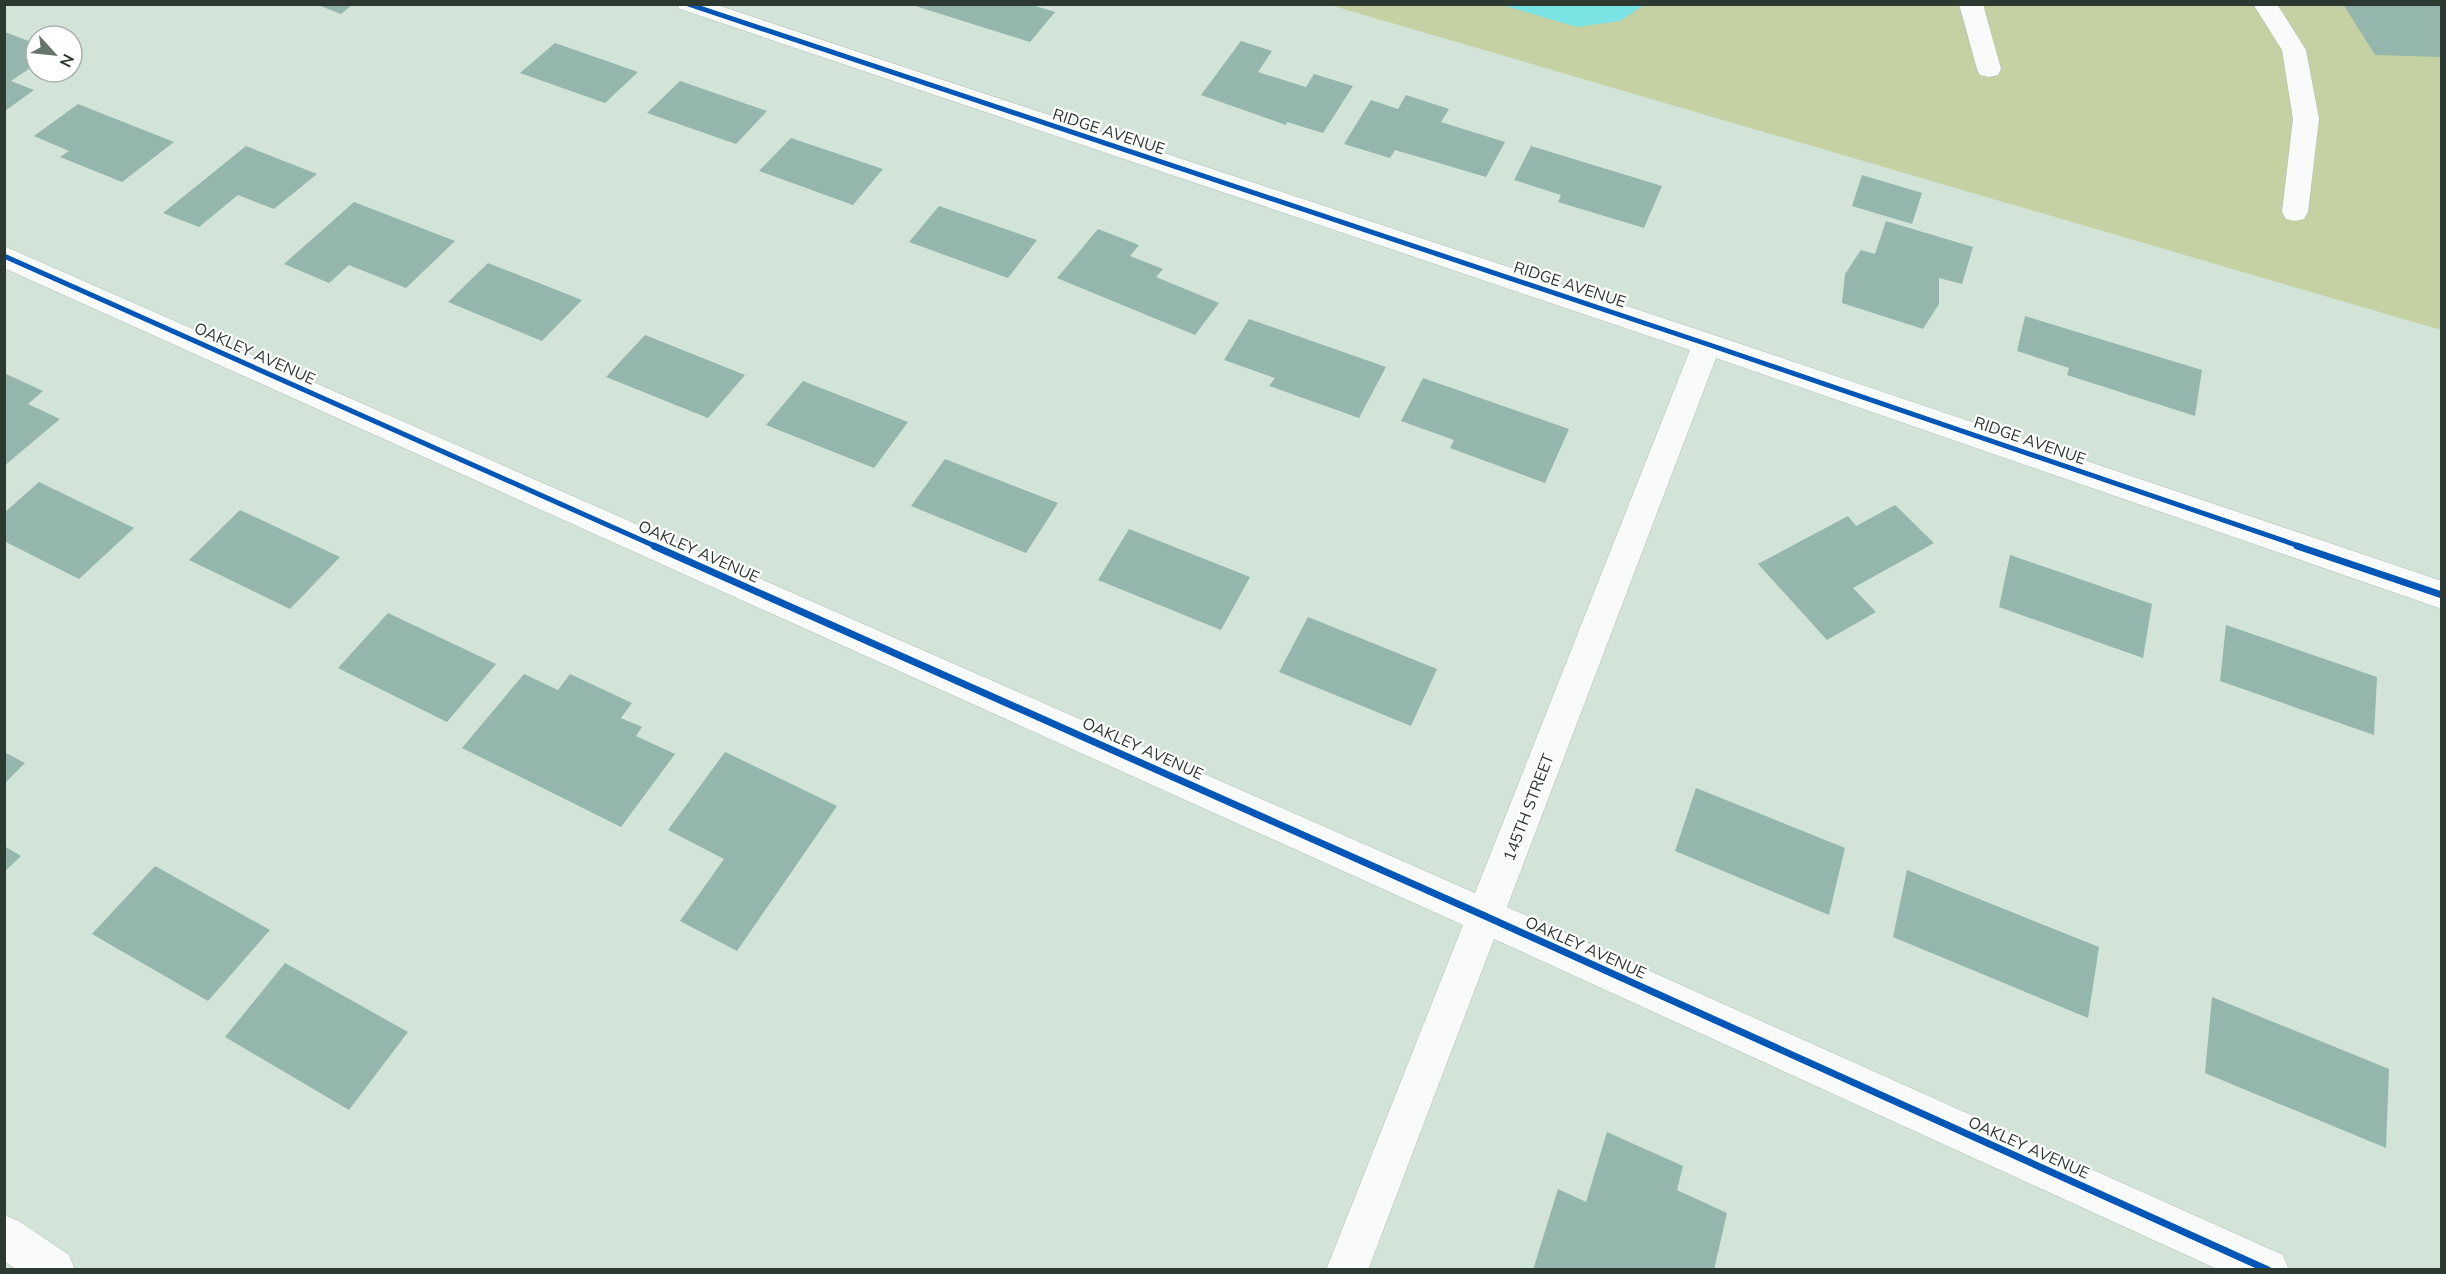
<svg xmlns="http://www.w3.org/2000/svg" width="2446" height="1274" viewBox="0 0 2446 1274" font-family="Mulish,sans-serif">
	<style>
		.green { fill: #c5d1a2 }
		.water { fill: #7ae3e4 }
		.building { fill: #94b6ac }
		.lines { fill: none; stroke-linecap: round; stroke-linejoin: round }
		.minor-casing { stroke: #b1bfb6; stroke-width: 1 }
		.minor { fill: #f8fbf9; fill-rule: evenodd }
		.cycleway-far1-casing { stroke: #fff; stroke-width: 8 }
		.cycleway-casing { stroke: #fff; stroke-width: 10 }
		.cycleway-far1 { stroke: #0057b8; stroke-width: 5 }
		.cycleway { stroke: #0057b8; stroke-width: 7 }
		.labels { text-anchor: middle; stroke-width: 4.5; stroke-linejoin: round; paint-order: stroke }
		.street-label { font-size: 16px; fill: #2c3930; stroke: #fff }
	</style>
	<rect width="100%" height="100%" fill="#d2e4d8"/>
	<path class="green" d="M1330,5H2441V330Z"/>
	<path class="water" d="M1502,5H1644L1620,21L1577,27Z"/>
	<path class="building" d="M315,4H353L341,14Z
		M1029,4L1055,12L1030,42L912,5Z
		M2343,4H2442V57L2375,55Z
		M5,32L36,44V64L11,81L34,90L5,111Z
		M1241,41L1272,51L1258,72L1306,87L1314,74L1353,86L1323,133L1287,122L1286,125L1201,95Z
		M555,43L638,72L605,103L520,73Z
		M680,81L767,111L736,144L647,113Z
		M1406,95L1449,109L1441,122L1505,142L1486,177L1395,150L1390,158L1344,144L1371,100L1398,109Z
		M78,104L174,142L122,182L60,157L69,151L34,136Z
		M791,138L883,169L853,205L759,171Z
		M246,146L317,174L274,209L238,195L199,227L163,213Z
		M1531,146L1662,186L1644,228L1558,202L1561,195L1514,180Z
		M1862,175L1922,193L1912,224L1852,206Z
		M354,202L455,241L406,288L349,265L329,283L284,264Z
		M939,206L1037,240L1008,278L909,242Z
		M1886,221L1973,247L1962,284L1939,278V304L1923,329L1842,303L1845,274L1861,250L1875,254Z
		M1098,229L1139,245L1130,256L1163,269L1156,277L1219,303L1195,335L1057,278Z
		M488,263L582,300L542,341L448,302Z
		M2025,316L2202,370L2195,416L2067,375L2069,368L2017,351Z
		M1249,319L1386,367L1359,418L1269,386L1275,378L1224,360Z
		M645,335L745,375L708,418L606,377Z
		M4,373L43,391L28,404L60,419L4,466Z
		M1423,378L1569,429L1545,483L1450,448L1454,440L1401,421Z
		M803,381L908,422L874,468L766,425Z
		M945,459L1058,503L1026,553L911,506Z
		M39,482L134,528L79,579L4,541V513Z
		M1895,505L1934,543L1853,588L1876,612L1827,640L1758,564L1848,516L1856,526Z
		M240,510L340,557L290,609L189,560Z
		M1129,529L1250,577L1221,630L1098,580Z
		M2010,555L2152,604L2143,658L1999,607Z
		M388,613L496,664L447,722L338,668Z
		M1308,617L1437,669L1411,726L1279,672Z
		M2226,625L2377,677L2374,735L2220,681Z
		M524,674L558,690L570,674L632,703L621,718L642,727L636,736L675,754L621,827L462,748Z
		M4,752L25,763L4,784Z
		M725,752L837,806L737,951L680,921L724,859L668,830Z
		M1696,788L1845,848L1829,915L1675,851Z
		M4,846L21,856L4,872Z
		M155,866L270,930L208,1001L92,934Z
		M1907,870L2099,947L2088,1018L1893,937Z
		M285,963L408,1032L349,1110L225,1037Z
		M2212,997L2389,1069L2386,1148L2205,1073Z
		M1607,1132L1683,1166L1677,1190L1727,1213L1714,1270H1533L1558,1189L1586,1202Z"/>
	<g class="lines">
		<defs>
			<path id="minor" d="M676,4H714L1717,336L2442,581V609L1716,358L1507,907L2283,1255L2289,1270H2219L1494,939L1368,1270H1326L1463,925L4,268V246L1475,893L1690,350L680,9Z
				M1959,4H1983L2001,69L1998,75L1989,77L1980,75L1977,69Z
				M2253,4H2277L2306,50L2319,119L2308,212L2304,219L2295,221L2286,219L2282,212L2293,119L2282,50Z
				M4,1215L19,1221L69,1255L75,1270H17L4,1261Z"/>
		</defs>
		<use href="#minor" class="minor-casing"/>
		<use href="#minor" class="minor"/>
		<defs>
			<path id="cycleway-far1" d="M688,4L1707,344L2302,547
				M4,256L657,547"/>
			<path id="cycleway" d="M654,546L1485,916L2268,1270
				M2297,546L2442,595"/>
		</defs>
		<use href="#cycleway-far1" class="cycleway-far1-casing"/>
		<use href="#cycleway" class="cycleway-casing"/>
		<use href="#cycleway-far1" class="cycleway-far1"/>
		<use href="#cycleway" class="cycleway"/>
	</g>
	<g class="labels">
		<g class="street-label">
			<text transform="translate(1109 131) rotate(18)" y="6">RIDGE AVENUE</text>
			<text transform="translate(1570 284) rotate(18)" y="6">RIDGE AVENUE</text>
			<text transform="translate(255 353) rotate(24)" y="6">OAKLEY AVENUE</text>
			<text transform="translate(2030 440) rotate(19)" y="6">RIDGE AVENUE</text>
			<text transform="translate(699 551) rotate(24)" y="6">OAKLEY AVENUE</text>
			<text transform="translate(1143 748) rotate(24)" y="6">OAKLEY AVENUE</text>
			<text transform="translate(1528 807) rotate(-69)" y="6">145TH STREET</text>
			<text transform="translate(1586 947) rotate(24)" y="6">OAKLEY AVENUE</text>
			<text transform="translate(2029 1147) rotate(24)" y="6">OAKLEY AVENUE</text>
		</g>
	</g>
	<rect width="2446" height="1274" fill="none" stroke="#2c3930" stroke-width="12"/>
	<g transform="translate(54 54) rotate(117)"><circle r="28" fill="#ffffff" stroke="#abb0ac" stroke-width="1.5"/>
	<path d="M0-4.5L10 22L0 15L-10 22Z" fill="#66756b"/>
	<text y="-9" font-size="16" font-weight="bold" text-anchor="middle" fill="#2c3930">N</text>
	</g>
</svg>
